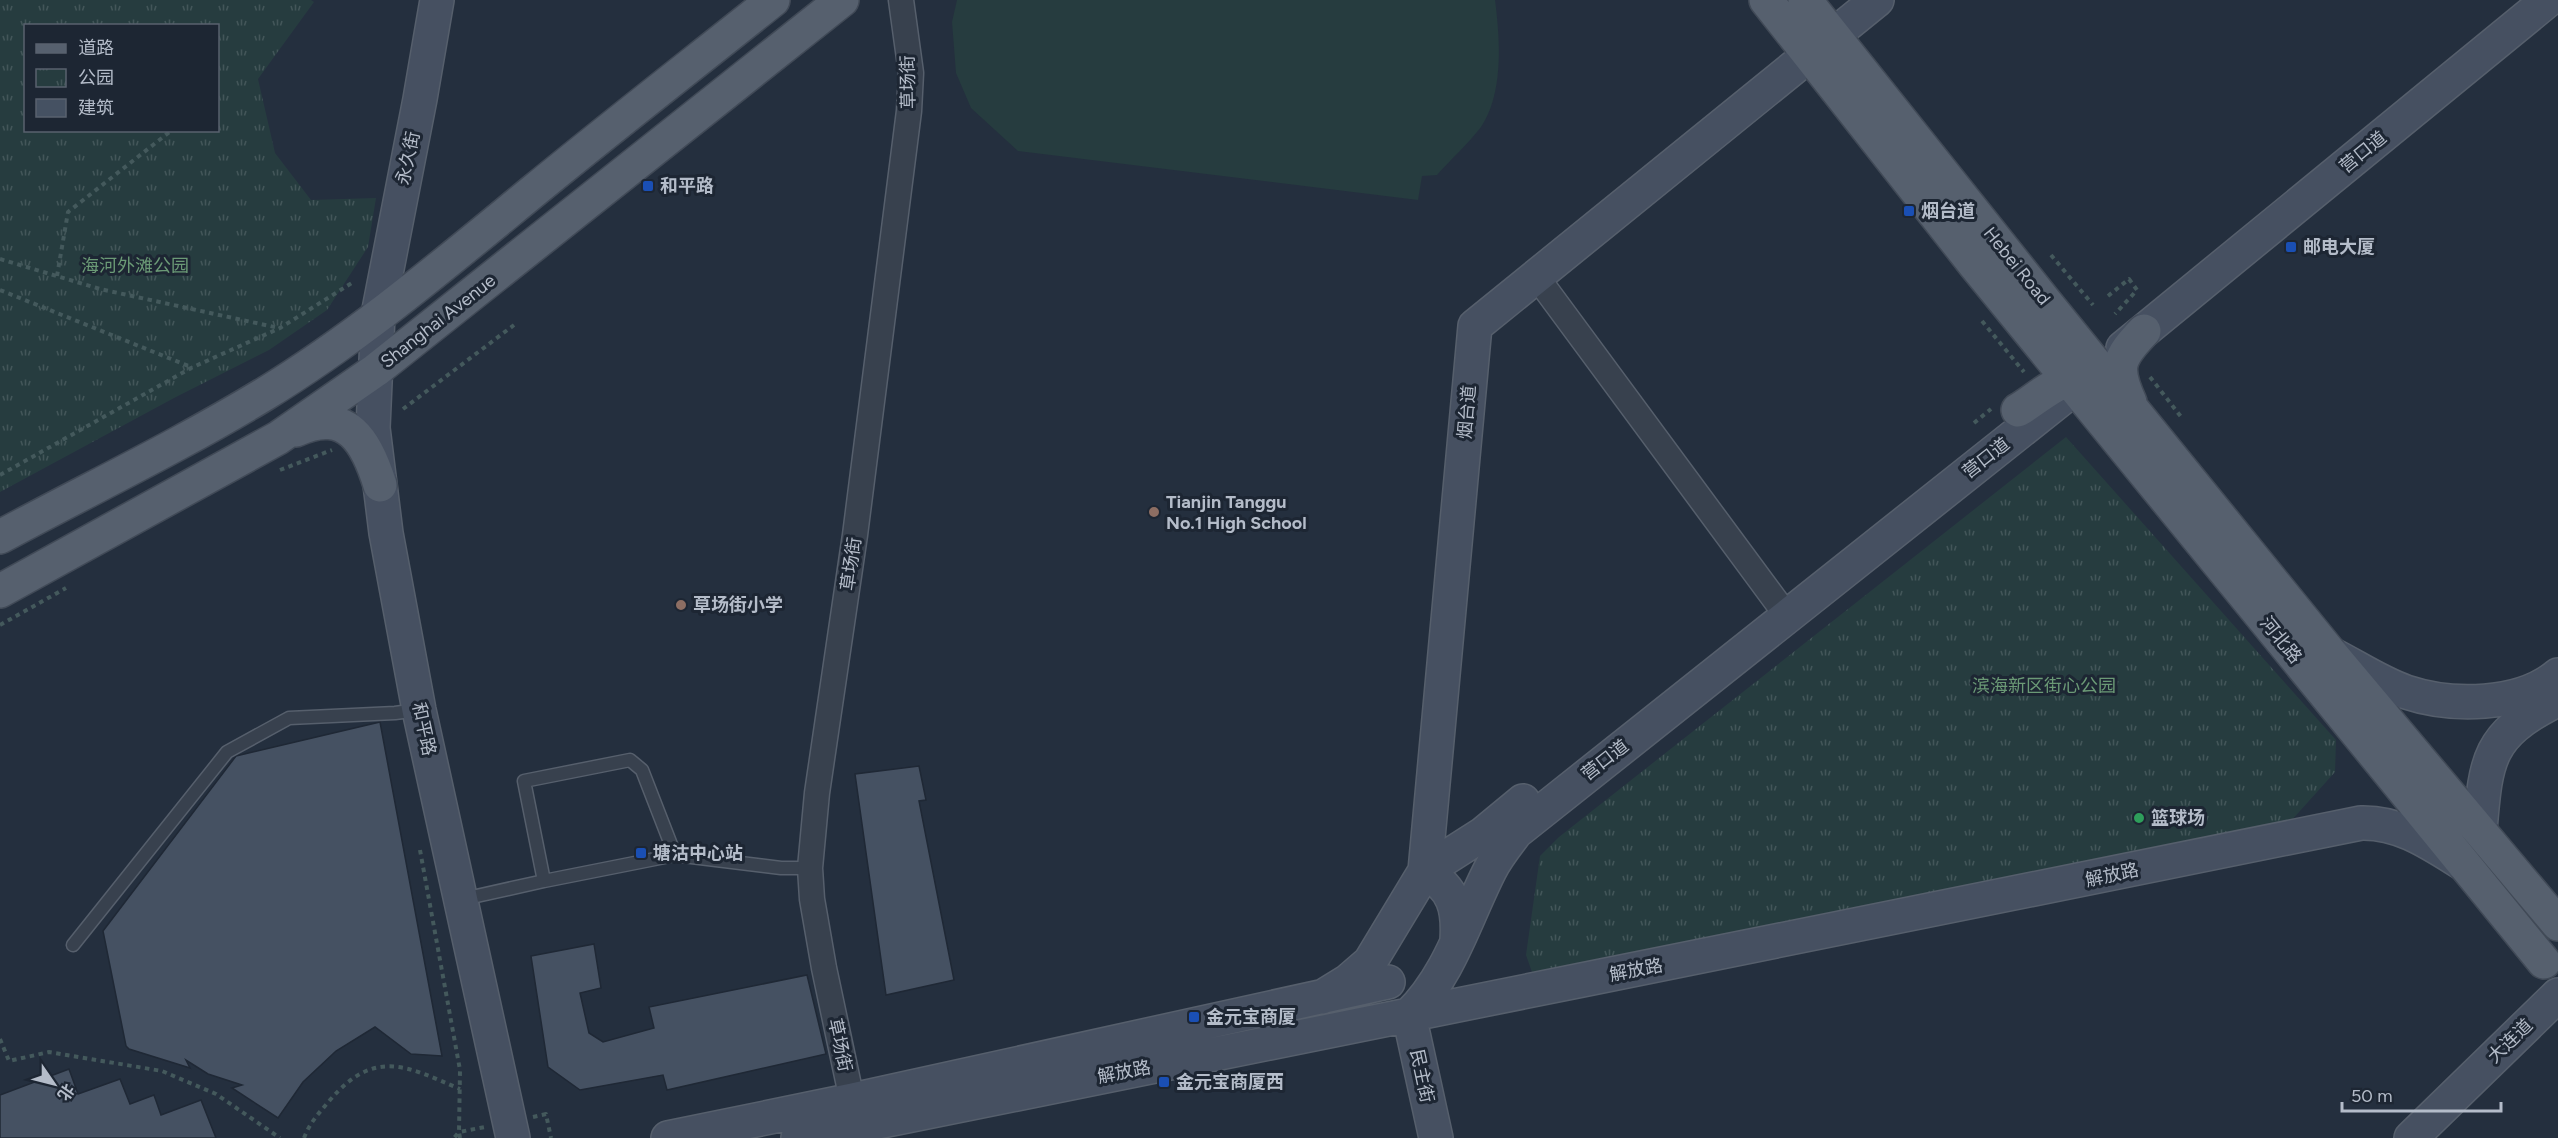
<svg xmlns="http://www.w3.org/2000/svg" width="2558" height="1138" viewBox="0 0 2558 1138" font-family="Figtree,'Noto Sans SC',sans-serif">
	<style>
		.grass { fill: #263c3f }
		.park { fill: url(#park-tufts); fill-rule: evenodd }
		.building { fill: #455162; stroke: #1f2835; stroke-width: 1.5 }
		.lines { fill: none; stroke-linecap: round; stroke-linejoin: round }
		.lane-casing { stroke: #565f6c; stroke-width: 15 }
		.street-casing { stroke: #565f6c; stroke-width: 27 }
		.secondary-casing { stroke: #565f6c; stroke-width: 36 }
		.primary-casing { stroke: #414a57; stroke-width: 36 }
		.path { stroke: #44595c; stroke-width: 4; stroke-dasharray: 4.5 4.5; stroke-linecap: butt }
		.lane { stroke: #38414e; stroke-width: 12 }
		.street { stroke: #38414e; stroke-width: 24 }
		.secondary { stroke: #465061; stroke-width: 33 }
		.primary { stroke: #56606e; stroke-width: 33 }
		.transit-dot { fill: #1a4fb4; stroke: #1d2633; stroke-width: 2 }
		.education-dot { fill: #8d6e63; stroke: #1d2633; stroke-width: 2 }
		.leisure-dot { fill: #2e9e5b; stroke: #1d2633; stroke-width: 2 }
		.labels { text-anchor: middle; stroke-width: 6; stroke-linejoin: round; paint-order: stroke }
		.street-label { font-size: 18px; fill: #b4bcc9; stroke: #1d2633 }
		.poi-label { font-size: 18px; font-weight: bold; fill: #b4bcc9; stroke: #1d2633; text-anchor: start }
		.park-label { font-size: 18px; fill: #6b9a76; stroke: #1d2633 }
	</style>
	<defs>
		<pattern id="park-tufts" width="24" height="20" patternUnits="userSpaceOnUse" patternTransform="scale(1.5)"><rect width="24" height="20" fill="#263c3f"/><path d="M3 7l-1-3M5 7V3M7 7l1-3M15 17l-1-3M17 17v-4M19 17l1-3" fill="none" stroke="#435659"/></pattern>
	</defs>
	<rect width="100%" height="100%" fill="#242f3e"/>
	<path class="grass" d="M957,0H1495C1500,38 1504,93 1481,127C1468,144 1451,159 1437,175L1422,176L1418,200L1018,151L971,108L956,73L952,22Z"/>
	<path class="park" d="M0,0H311L314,2L258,79L275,153L311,200L376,198L368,247L327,310L269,350L174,398L0,492ZM26,26H218V130H26Z
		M2066,437L2336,740L2335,772L2290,822L1532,972L1526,955L1540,856L1559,837Z"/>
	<path class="building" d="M380,722L442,1056L411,1054L375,1027L336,1051L303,1082L278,1118L232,1088L242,1085L208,1074L186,1060L190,1068L129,1049L126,1046L103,931L236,756Z
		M919,766L926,800L919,801L954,980L886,995L855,774Z
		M594,944L601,988L580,993L589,1033L603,1042L654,1028L649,1007L807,975L826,1054L667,1090L663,1075L580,1090L548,1067L531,956Z
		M69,1069L78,1094L120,1079L130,1104L154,1095L161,1115L201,1100L216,1138H0V1095Z"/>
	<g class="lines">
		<defs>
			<path id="lane" d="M675,855L544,881L524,781L630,760L642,770L675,855L781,868H810
				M463,899L544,881
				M73,945L227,752L289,718L395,713L418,710"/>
			<path id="street" d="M1536,276L1787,616
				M855,1114L824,968L812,899L810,868L817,793L855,535L909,111L911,73L901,0"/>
			<path id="secondary" d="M437,0L420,99L378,315L373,428L386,533L419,710L513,1138
				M2123,348L2548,0
				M2331,654C2355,666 2380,683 2406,692C2451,707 2520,707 2558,675
				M2480,830C2486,760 2487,736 2553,702
				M1425,871L1483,834L1523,801
				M1425,871C1454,889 1459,908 1457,940
				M1322,997L1348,981L1370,962L1425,871L1475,326L1877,0
				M1409,1015C1450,975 1465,919 1490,870C1497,856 1507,844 1516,832L2076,387
				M1409,1015L1436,1138
				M668,1138L853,1100L1388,982
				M798,1138C1318,1029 1841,932 2361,823C2400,822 2430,843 2462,863
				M2411,1138L2558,995"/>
			<path id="primary" d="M1766,0L1975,265L2544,962
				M1805,0L2047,304L2331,654L2558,924
				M2130,402C2114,367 2118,358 2144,331
				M2018,410C2039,398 2063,372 2089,380
				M296,430C348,406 367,443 380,485
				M0,537C87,490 179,446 263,395C360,336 448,261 536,189C614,125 694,63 773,0
				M0,591L278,438L376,370L842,0"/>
		</defs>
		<use href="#lane" class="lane-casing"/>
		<use href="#street" class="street-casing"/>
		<use href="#secondary" class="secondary-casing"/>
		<use href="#primary" class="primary-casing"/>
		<path class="path" d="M2051,255L2093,305
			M0,259L100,289L279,328
			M57,276L68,212L172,130
			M0,290L191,367
			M2108,296L2129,279L2137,290L2115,314
			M1982,321L2024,372
			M2150,377L2182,418
			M403,409L514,325
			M1974,423L1991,409
			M280,470L332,450
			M0,475L191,368L280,328L355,281
			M0,625L66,588
			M420,850L460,1070L459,1132L454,1138
			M0,1039L9,1061L49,1052L162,1071L216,1094L280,1138
			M533,1117L546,1114L551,1138
			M304,1138C310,1122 320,1112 330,1100C375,1048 406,1066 460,1089
			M460,1138L459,1132L485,1127"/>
		<use href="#lane" class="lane"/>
		<use href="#street" class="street"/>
		<use href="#secondary" class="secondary"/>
		<use href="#primary" class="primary"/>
	</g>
	<g class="transit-dot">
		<rect x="642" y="180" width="12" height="12" rx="3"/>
		<rect x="1903" y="205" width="12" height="12" rx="3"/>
		<rect x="2285" y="241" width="12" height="12" rx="3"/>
		<rect x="635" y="847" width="12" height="12" rx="3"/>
		<rect x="1188" y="1011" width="12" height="12" rx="3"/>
		<rect x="1158" y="1076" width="12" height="12" rx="3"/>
	</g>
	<g class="education-dot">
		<circle cx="1154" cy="512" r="6"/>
		<circle cx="681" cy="605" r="6"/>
	</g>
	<circle class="leisure-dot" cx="2139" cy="818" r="6"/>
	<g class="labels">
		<g class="street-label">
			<text transform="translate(908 82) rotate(-91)" y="6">草场街</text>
			<text transform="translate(2363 152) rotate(-39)" y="6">营口道</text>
			<text transform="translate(408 158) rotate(-78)" y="6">永久街</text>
			<text transform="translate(2017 266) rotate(51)" y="6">Hebei Road</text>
			<text transform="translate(438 321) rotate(-38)" y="6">Shanghai Avenue</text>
			<text transform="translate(1467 412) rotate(-85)" y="6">烟台道</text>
			<text transform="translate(1986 458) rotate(-38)" y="6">营口道</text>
			<text transform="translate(851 564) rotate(-82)" y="6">草场街</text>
			<text transform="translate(2281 640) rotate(51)" y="6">河北路</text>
			<text transform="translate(424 729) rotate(78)" y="6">和平路</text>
			<text transform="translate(1605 760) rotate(-38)" y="6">营口道</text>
			<text transform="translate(2112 875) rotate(-12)" y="6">解放路</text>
			<text transform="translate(1636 970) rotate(-11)" y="6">解放路</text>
			<text transform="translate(2510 1041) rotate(-44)" y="6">大连道</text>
			<text transform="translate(840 1045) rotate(78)" y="6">草场街</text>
			<text transform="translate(1124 1072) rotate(-11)" y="6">解放路</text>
			<text transform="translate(1422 1076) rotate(78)" y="6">民主街</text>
		</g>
		<g class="poi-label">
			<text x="660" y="192">和平路</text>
			<text x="1921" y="217">烟台道</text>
			<text x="2303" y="253">邮电大厦</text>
			<text x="1166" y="508">Tianjin Tanggu<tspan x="1166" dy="21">No.1 High School</tspan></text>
			<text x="693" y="611">草场街小学</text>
			<text x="2151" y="824">篮球场</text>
			<text x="653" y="859">塘沽中心站</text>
			<text x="1206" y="1023">金元宝商厦</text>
			<text x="1176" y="1088">金元宝商厦西</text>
		</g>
		<g class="park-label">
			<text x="135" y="272">海河外滩公园</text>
			<text x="2044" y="692">滨海新区街心公园</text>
		</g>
	</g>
	<rect x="24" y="24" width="195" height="108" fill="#1d2633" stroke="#59626f" stroke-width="1.5"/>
	<rect x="36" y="44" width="30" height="9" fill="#56606e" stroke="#59626f" stroke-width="1.5"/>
	<text x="78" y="54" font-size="18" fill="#b4bcc9">道路</text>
	<rect x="36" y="69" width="30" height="18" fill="url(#park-tufts)" stroke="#59626f" stroke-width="1.5"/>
	<text x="78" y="84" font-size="18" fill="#b4bcc9">公园</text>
	<rect x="36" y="99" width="30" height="18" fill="#455162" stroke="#59626f" stroke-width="1.5"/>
	<text x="78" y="114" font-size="18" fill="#b4bcc9">建筑</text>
	<g transform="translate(54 1084) rotate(125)" stroke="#1d2633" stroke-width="4.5" paint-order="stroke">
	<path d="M0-4.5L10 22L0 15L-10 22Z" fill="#b4bcc9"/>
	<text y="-9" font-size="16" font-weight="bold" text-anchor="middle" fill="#b4bcc9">北</text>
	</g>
	<path d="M2342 1102v9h159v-9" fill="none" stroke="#b4bcc9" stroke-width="3"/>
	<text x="2351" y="1102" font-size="18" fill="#b4bcc9" stroke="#1d2633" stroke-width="4.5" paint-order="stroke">50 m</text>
</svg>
